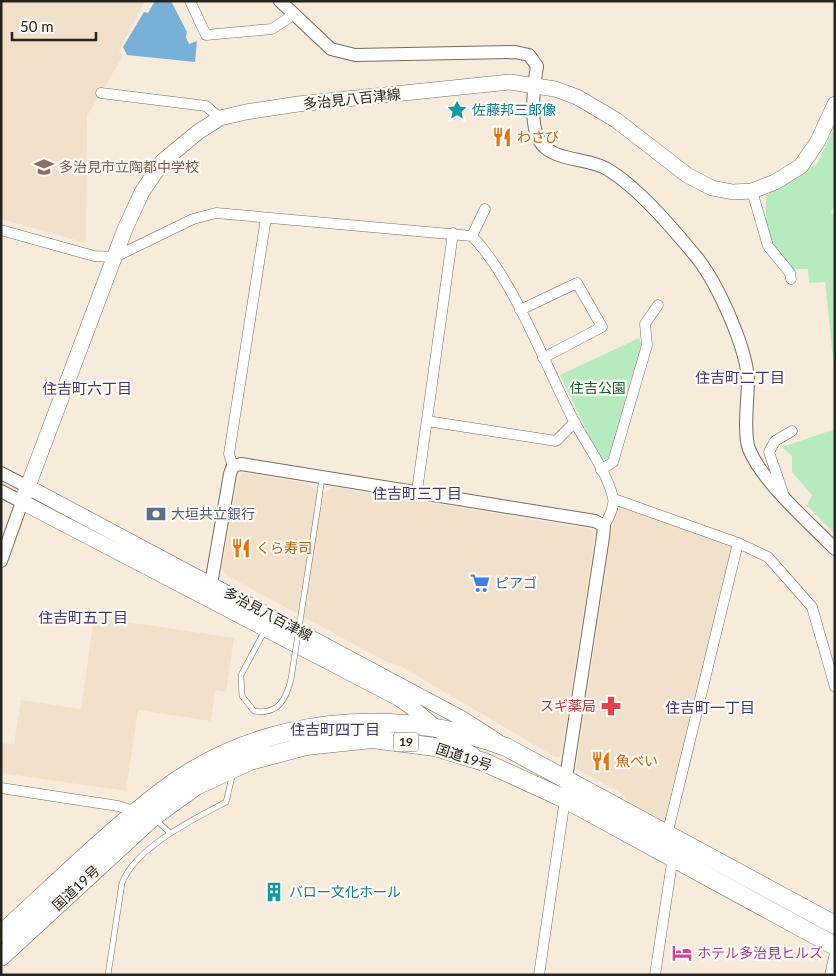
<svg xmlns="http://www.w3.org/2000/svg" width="836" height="976" viewBox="0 0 836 976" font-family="Lato,'Noto Sans JP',sans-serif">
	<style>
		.built { fill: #f1e1ca }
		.green { fill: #b6ebc0 }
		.water { fill: #78b0d7 }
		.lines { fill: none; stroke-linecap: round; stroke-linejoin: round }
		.service-casing { stroke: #766d5f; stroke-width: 6 }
		.minor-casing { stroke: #766d5f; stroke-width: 11 }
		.tertiary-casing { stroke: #766d5f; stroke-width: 14 }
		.secondary-casing { stroke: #766d5f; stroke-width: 16 }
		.trunk-casing { stroke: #766d5f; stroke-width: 19 }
		.service { stroke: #fff; stroke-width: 5 }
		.minor { stroke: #fff; stroke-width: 10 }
		.tertiary { stroke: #fff; stroke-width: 12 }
		.secondary { stroke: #fff; stroke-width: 15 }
		.trunk { stroke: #fff; stroke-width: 18 }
		.service-bridge-casing { stroke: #766d5f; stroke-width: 6; stroke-linecap: butt }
		.service-bridge { stroke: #fff; stroke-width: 5 }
		.labels { text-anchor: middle; stroke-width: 4.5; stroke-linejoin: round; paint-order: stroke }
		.shield { fill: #fffaf4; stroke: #68645e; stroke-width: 1 }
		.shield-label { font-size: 12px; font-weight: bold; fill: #27231d }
		.street-label { font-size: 14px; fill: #27231d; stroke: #fffaf4 }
		.culture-label { font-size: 14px; fill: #0d838f; stroke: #fffaf4; text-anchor: start }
		.food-label { font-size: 14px; fill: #c56008; stroke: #fffaf4; text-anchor: start }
		.education-label { font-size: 14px; fill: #785e54; stroke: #fffaf4; text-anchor: start }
		.park-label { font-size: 14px; fill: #126330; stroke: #fffaf4 }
		.service-label { font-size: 14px; fill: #4e5e75; stroke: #fffaf4; text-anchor: start }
		.shop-label { font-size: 14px; fill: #366cbe; stroke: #fffaf4; text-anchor: start }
		.health-label { font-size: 14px; fill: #be3a42; stroke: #fffaf4; text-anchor: end }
		.hotel-label { font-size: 14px; fill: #b23c85; stroke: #fffaf4; text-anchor: start }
		.neighbourhood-label { font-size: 15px; fill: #3e3773; stroke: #fffaf4 }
	</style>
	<rect width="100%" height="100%" fill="#f7ecdc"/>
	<path class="built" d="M1,1H145L119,51L123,56L87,116L86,243L1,219Z
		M244,473L308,483L314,489L326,492L334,487L590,529L595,535L561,757H555L402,667L387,662L226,575L222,568L238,478Z
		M620,506L733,546L666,822L632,804L624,798L625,795L576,769L615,508Z
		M94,617L234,638L226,692L215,690L211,721L138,710L126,791L1,773V743L14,744L21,700L81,709Z"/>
	<path class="green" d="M835,126V203L831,213L835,216V377L825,282L809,283L808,269H793L771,243L766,221V195L817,164Z
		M639,338C644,349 641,364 633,372L609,459H600L560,375Z
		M835,429V534L807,505L812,495L792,472V456L782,447Z"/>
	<path class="water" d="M155,1H171L187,32L186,37L189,44L197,41L195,62L127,55L123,47L144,12L148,13Z"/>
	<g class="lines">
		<defs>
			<path id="service" d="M318,506L322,477
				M264,632L241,675L242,696L254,711C278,715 286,700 291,679
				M155,819L169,832
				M108,975L122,883C136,847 194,819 226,802L233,773"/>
			<path id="minor" d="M190,1L206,35L272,29L293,15
				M101,93L206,106L220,118
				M752,191L768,246L790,273L791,279
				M1,230L94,256L115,257L193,219L216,213L472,236C515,281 545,366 575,423C587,445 608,474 613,498C615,507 608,519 604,526
				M472,236L485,209
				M520,310L577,283L602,327L543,358
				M427,421L556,441L575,422
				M233,466L229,454L266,218
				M601,470L613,462L647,345L645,324L658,305
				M417,491L453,233
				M784,496L769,452L775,441L792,431
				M614,499L738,543L768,557L812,607L835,687
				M1,788L118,806L137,812
				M667,835L738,543
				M539,975L565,799
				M655,975L673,856
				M830,975L835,953"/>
			<path id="tertiary" d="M280,1L331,49L355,55L515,52L529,55L537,66C534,85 529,122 539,140C551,162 587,157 607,169C638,187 675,231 698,259C718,285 747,348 748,381C748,399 743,433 749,449C763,483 808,521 835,549
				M1,473L28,487
				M1,491L22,502L1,561
				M211,584L230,474L233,466L241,464L595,521L604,526L603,537L566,778"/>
			<path id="secondary" d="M28,487L461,718L497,741
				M473,755C445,739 425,715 398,698L22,502L125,229L142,192L163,161L198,132L220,118L246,112L298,104L510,82L555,89L577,97L616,120L687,175L712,188L733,192L752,191L775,182L801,166L818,141L835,104"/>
			<path id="trunk" d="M1,934C54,886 105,835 162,791C260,717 392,704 506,747L835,925
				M1,957L153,817L196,786L250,761L306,746L372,739L435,747L484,762L565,799L835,946"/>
		</defs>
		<use href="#service" class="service-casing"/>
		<use href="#minor" class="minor-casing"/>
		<use href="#tertiary" class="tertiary-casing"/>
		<use href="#secondary" class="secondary-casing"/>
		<use href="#trunk" class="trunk-casing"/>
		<use href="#service" class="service"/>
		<use href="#minor" class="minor"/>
		<use href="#tertiary" class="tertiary"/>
		<use href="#secondary" class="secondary"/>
		<use href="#trunk" class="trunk"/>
		<defs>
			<path id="service-bridge" d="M291,679L318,506"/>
		</defs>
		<use href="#service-bridge" class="service-bridge-casing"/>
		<use href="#service-bridge" class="service-bridge"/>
	</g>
	<defs>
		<symbol id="sight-bare" viewBox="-9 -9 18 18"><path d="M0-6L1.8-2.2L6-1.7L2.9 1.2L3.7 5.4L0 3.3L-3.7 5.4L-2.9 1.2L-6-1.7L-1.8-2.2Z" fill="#0f9aa8" stroke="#fffaf4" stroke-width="2.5" paint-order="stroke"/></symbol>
		<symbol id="restaurant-bare" viewBox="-9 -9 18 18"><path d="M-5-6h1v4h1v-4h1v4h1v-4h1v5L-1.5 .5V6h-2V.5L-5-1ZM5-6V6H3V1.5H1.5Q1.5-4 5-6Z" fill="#e8710a" stroke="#fffaf4" stroke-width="2.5" paint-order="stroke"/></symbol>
		<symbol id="school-bare" viewBox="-9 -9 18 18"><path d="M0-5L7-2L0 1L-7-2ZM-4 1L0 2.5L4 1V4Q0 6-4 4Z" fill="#8d6e63" stroke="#fffaf4" stroke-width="2.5" paint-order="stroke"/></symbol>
		<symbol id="bank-bare" viewBox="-9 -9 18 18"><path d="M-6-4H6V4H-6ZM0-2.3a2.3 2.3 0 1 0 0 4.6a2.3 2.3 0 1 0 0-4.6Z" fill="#5c6f8a" stroke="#fffaf4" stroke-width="2.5" paint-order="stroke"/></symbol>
		<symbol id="supermarket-bare" viewBox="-9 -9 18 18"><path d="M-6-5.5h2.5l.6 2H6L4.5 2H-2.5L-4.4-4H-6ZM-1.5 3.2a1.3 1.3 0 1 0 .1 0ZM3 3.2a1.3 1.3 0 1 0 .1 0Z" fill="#3f7fe0" stroke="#fffaf4" stroke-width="2.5" paint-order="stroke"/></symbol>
		<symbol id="pharmacy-bare" viewBox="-9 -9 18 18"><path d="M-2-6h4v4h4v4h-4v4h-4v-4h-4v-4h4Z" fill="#e0444e" stroke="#fffaf4" stroke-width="2.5" paint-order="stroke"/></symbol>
		<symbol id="building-bare" viewBox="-9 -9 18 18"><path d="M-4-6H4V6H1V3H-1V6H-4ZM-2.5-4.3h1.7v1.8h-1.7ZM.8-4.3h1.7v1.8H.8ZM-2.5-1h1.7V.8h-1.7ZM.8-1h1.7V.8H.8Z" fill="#0f9aa8" stroke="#fffaf4" stroke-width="2.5" paint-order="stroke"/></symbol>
		<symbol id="hotel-bare" viewBox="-9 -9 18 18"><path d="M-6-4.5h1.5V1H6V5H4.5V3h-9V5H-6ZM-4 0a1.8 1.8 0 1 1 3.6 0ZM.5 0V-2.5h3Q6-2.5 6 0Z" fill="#d1479c" stroke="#fffaf4" stroke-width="2.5" paint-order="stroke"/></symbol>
	</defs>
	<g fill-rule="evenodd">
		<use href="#sight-bare" x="443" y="96" width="28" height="28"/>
		<use href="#restaurant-bare" x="488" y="123" width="28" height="28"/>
		<use href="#school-bare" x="30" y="153" width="28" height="28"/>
		<use href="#bank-bare" x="142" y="500" width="28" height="28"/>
		<use href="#restaurant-bare" x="227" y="534" width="28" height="28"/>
		<use href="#supermarket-bare" x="466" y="569" width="28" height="28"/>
		<use href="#pharmacy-bare" x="597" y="692" width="28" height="28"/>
		<use href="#restaurant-bare" x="587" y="747" width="28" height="28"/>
		<use href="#building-bare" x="260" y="878" width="28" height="28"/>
		<use href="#hotel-bare" x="668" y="939" width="28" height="28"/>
	</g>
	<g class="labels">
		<rect class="shield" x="393.5" y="732.5" width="25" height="19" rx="4"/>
		<g class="shield-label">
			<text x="406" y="746">19</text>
		</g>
		<g class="street-label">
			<text transform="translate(352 99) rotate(-6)" y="5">多治見八百津線</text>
			<text transform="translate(268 614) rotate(28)" y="5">多治見八百津線</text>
			<text transform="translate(464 757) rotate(18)" y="5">国道19号</text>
			<text transform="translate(76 888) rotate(-43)" y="5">国道19号</text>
		</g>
		<g class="culture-label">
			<text x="472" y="115">佐藤邦三郎像</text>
			<text x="289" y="897">バロー文化ホール</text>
		</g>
		<g class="food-label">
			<text x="517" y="142">わさび</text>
			<text x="256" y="553">くら寿司</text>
			<text x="616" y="766">魚べい</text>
		</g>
		<g class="education-label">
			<text x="59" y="172">多治見市立陶都中学校</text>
		</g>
		<g class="park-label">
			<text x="598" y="393">住吉公園</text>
		</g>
		<g class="service-label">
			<text x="171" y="519">大垣共立銀行</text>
		</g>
		<g class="shop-label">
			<text x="495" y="588">ピアゴ</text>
		</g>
		<g class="health-label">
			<text x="596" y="711">スギ薬局</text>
		</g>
		<g class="hotel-label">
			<text x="697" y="958">ホテル多治見ヒルズ</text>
		</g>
		<g class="neighbourhood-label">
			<text x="740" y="383">住吉町二丁目</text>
			<text x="87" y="394">住吉町六丁目</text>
			<text x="417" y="499">住吉町三丁目</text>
			<text x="83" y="623">住吉町五丁目</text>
			<text x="710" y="713">住吉町一丁目</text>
			<text x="335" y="735">住吉町四丁目</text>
		</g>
	</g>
	<rect width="836" height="976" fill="none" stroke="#27231d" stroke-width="5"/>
	<path d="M12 32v8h84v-8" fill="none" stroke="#27231d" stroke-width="2.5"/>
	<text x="20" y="32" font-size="15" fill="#27231d" stroke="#fffaf4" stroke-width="4" paint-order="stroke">50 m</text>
</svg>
